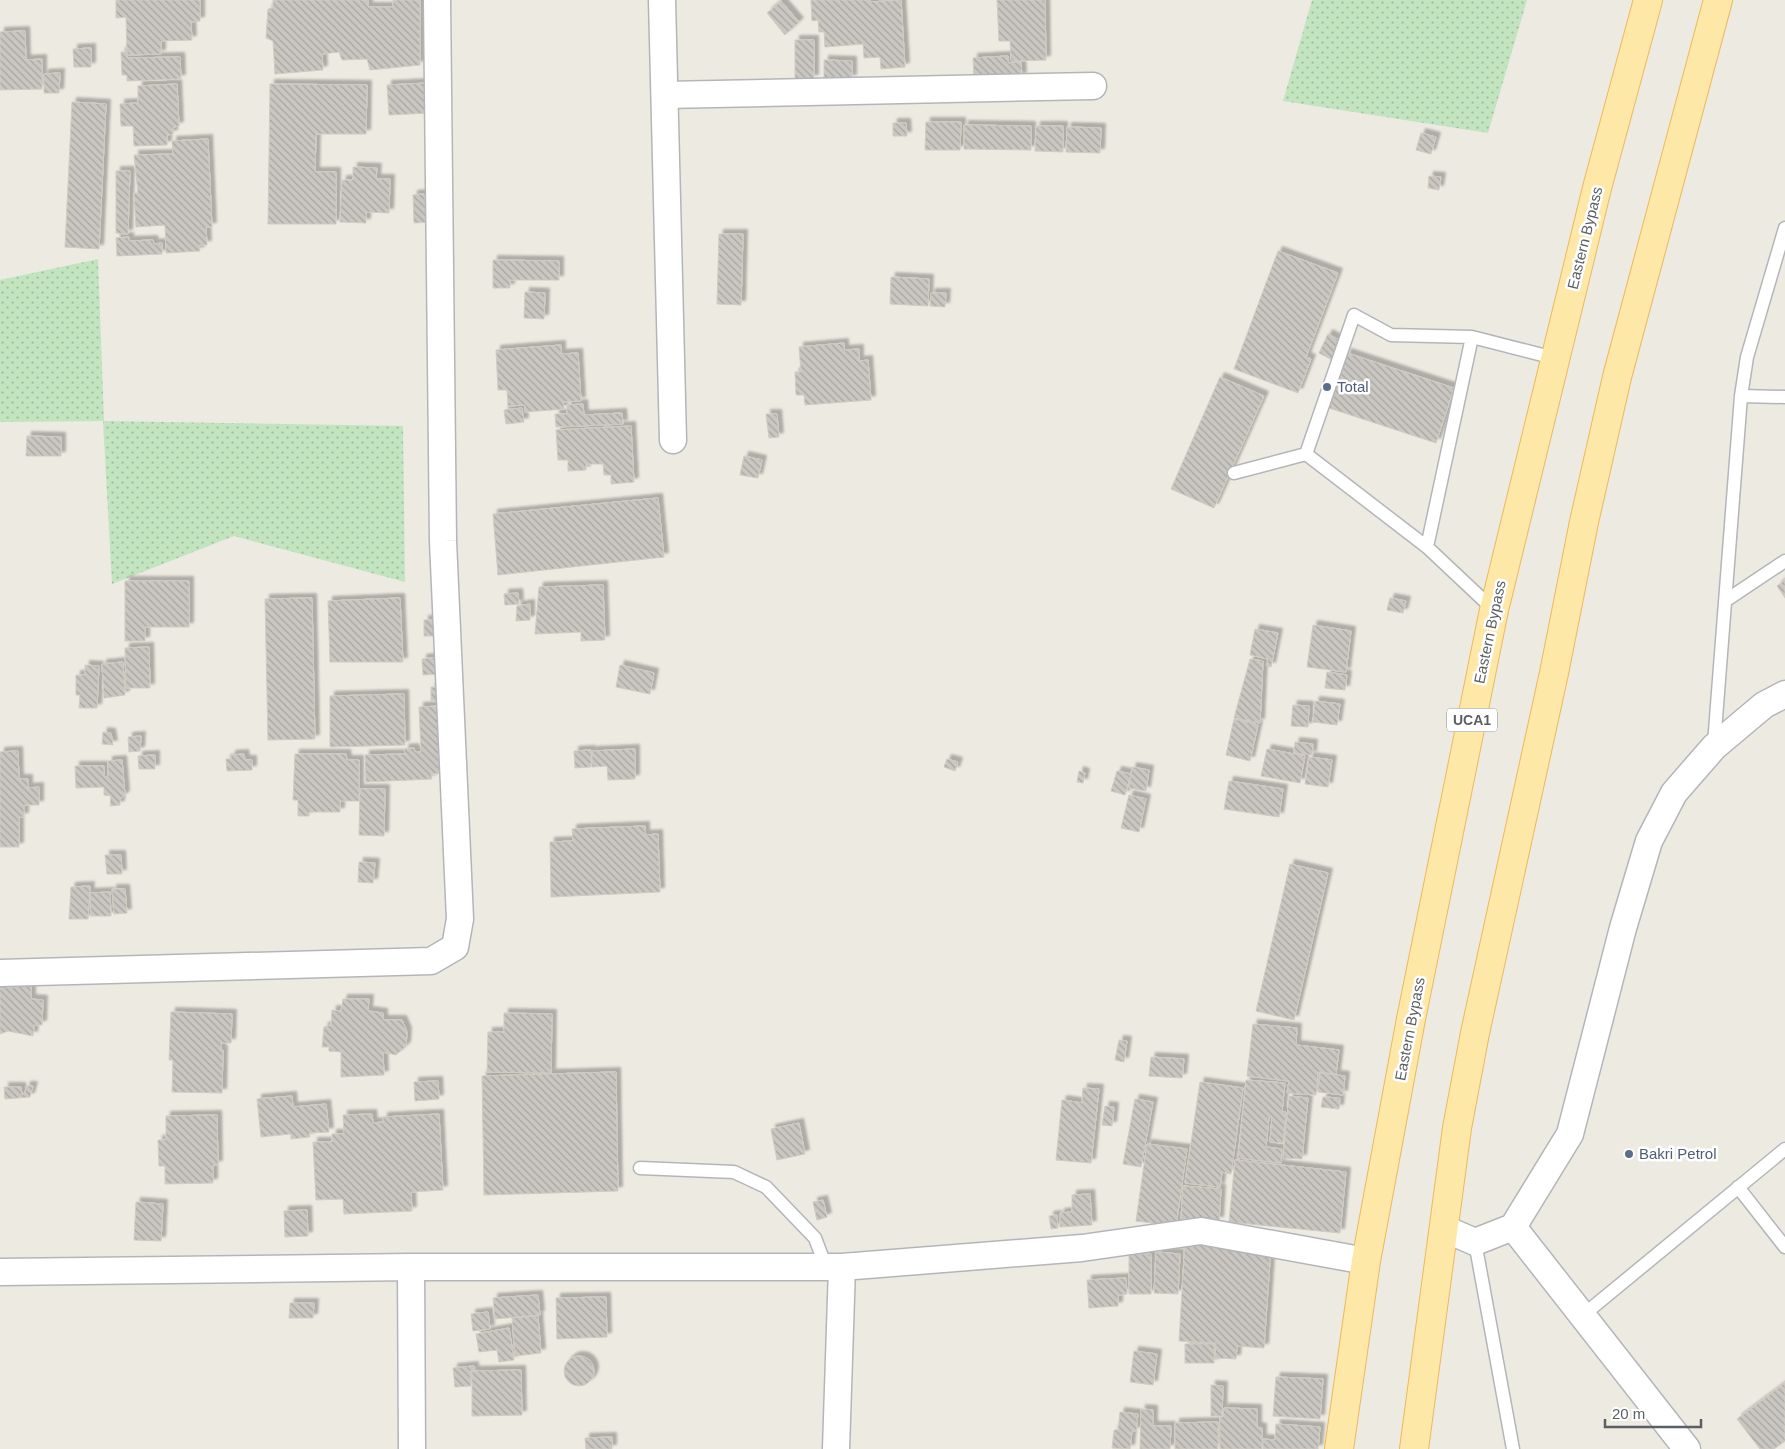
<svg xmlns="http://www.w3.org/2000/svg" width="1785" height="1449" viewBox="0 0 1785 1449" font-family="Helvetica,sans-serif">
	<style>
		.grass { fill: url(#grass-dots) }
		.building { fill: url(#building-back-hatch); stroke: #d1cbc1; filter: url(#shadow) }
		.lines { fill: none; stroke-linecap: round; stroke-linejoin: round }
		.service-casing { stroke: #b3b6b9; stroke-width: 15 }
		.minor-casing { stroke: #b3b6b9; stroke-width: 29 }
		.primary-casing { stroke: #edb85b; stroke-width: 30 }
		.service { stroke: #fff; stroke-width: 12 }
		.minor { stroke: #fff; stroke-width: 26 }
		.primary { stroke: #fde8a8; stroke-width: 28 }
		.service-dot { fill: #5c6f8a; stroke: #fff; stroke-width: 2 }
		.labels { text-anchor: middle; stroke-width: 5; stroke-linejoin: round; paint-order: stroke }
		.shield { fill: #fff; stroke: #8c8f92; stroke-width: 1 }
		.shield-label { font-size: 14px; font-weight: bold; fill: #5b5f63 }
		.street-label { font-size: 15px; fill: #5b5f63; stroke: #fff }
		.service-label { font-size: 15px; fill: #4e5e75; stroke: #fff; text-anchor: start }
	</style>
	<defs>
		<pattern id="grass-dots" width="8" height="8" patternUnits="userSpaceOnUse" patternTransform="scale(1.25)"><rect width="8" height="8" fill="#c2e4bf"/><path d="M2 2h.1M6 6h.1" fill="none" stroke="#a1bc9f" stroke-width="1.8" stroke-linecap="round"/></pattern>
		<pattern id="building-back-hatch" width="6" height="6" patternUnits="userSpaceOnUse" patternTransform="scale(1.25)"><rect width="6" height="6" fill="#cac7c2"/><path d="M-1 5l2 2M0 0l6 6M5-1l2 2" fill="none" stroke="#a7a5a1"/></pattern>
		<filter id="shadow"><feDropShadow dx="4.5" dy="-4.5" stdDeviation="1" flood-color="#0004"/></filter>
	</defs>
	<rect width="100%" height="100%" fill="#edeae2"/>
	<path class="grass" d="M1312,0H1527L1488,133L1283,101Z
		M98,259L104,421L403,426L405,582L234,536L112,584L103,421L0,422V280Z"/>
	<path class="building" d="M116,0H200V21L191,22L192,40L161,41V54L127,55L126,17L116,18Z
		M273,0H368V7H393V0H420V65L370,70L367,59L342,60L339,52L322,54L323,70L275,74L273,41L266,38L268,9L273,8Z
		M811,0H870V2L901,0L905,67L881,69L880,57L864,58L863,44L825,47L824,32H819L818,20L812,21Z
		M997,0H1045L1046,60L1011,61L1010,41H999Z
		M781,1L799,22L785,35L767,13Z
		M25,31L26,60L42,59V89L0,90V32Z
		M795,40H814V79H795Z
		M91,48V67H74L73,49Z
		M121,52H127V58L180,57L181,79L127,81V75H122Z
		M1008,56V63L1021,62L1022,77L974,80L973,58Z
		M824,60L852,61V79H824Z
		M60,73L59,93H44V74Z
		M428,83L429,113L389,115L387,85Z
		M177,84L179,126L173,127V134L167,135V145L134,146L133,126H121L120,104L138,103V86Z
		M270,84L367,85L366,134H316L315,172H336V224H268Z
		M72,102L106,104L99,249L65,247Z
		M926,122H961L960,150H925Z
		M893,123H906L907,136H893Z
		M964,125L1031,126V150L964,149Z
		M1036,126H1063V152L1035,151Z
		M1067,127L1101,128L1100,153L1066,152Z
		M1421,133L1436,137L1431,154L1416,150Z
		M208,139L212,227H206L207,245H199L200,251L166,253L165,225L136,227L134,193H138L134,155L173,154L172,141Z
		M353,167L377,168L376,179H390L389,213L366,212V223L340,222L342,180H353Z
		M116,171H130L128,234L116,233Z
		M1429,176L1441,177L1439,190L1428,188Z
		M424,194L425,201L430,200L431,222L414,223L413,195Z
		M719,234H743L741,305L717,304Z
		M129,237V241L153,240L154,244L162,243V254L117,256L116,238Z
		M1278,251L1338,273L1306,357L1311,359L1298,393L1234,369Z
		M493,260L559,261V280H510V288H493Z
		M891,277L929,279L928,306L890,304Z
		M525,292L545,293L544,319L524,318Z
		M931,293H946L945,307L930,306Z
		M1328,334L1343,342L1334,361L1319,353Z
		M844,343V350L859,349V361L868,360L871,400L805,405L804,395H796L795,372H801L799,347Z
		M561,345V354L578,353L581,401L563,402L564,409L525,412V405L508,406L507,390H498L496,350Z
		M1347,353L1454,388L1436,443L1329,408Z
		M1220,377L1264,396L1214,508L1171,489Z
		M583,404L584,415L622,413L623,424L556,427L555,414H567V405Z
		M522,408L524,422L506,424L504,410Z
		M766,414H777L779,437L769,438Z
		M631,426L634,482L611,484V475H604L603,464H586V470L568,471V460H558L556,430Z
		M27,436L61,437V456H26Z
		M744,456L762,460L758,478L740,475Z
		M658,498L664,557L498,575L493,514Z
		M1785,580V598L1777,586Z
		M125,581H189V627H145V641H125Z
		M603,585L605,640L581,641V632L535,634L539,587Z
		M518,593L519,604L505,605L504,594Z
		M312,598L315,739L268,740L265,599Z
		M400,598L403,662H330L328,601Z
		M1390,598L1406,601L1403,613L1387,610Z
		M530,604V620L516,621L517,606Z
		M424,620H436V636H424Z
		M1313,625L1351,631L1346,672L1307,667Z
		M1255,629L1278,633L1271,667L1267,666L1268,659L1250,655Z
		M149,647L150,688H126L125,648Z
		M439,657L440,674L423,675L422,659Z
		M1250,659L1263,661L1260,723L1234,718Z
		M123,662L125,695L104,698L102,664Z
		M85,665L99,666L97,708H79L80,695H76V675H85Z
		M620,665L654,673L650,694L616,687Z
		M1327,672L1347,675L1345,690L1325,688Z
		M431,687H440V701H431Z
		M404,694L405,745L330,747V696Z
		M1315,701L1340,704L1337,725L1313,722Z
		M1293,705L1309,706L1308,727L1291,726Z
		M440,706L443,773L431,774L432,779L366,782L365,755L405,754L404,749L414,748L415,752H421L419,707Z
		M1234,719L1258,725L1250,761L1226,755Z
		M103,732L111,733L113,745L102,744Z
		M141,736L140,751L129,752L128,737Z
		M1295,742L1313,744L1312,755L1294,753Z
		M635,749V779L608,780L607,766L592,767V751Z
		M1267,749L1305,756L1300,783L1261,776Z
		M591,750V767L575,768L574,751Z
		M18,751L19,779H28V788L39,787V805H24V817H19V847H0V752Z
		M244,754L245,760H252V770L227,771L226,759H231V755Z
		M295,754H346L347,760H359V801H340V812H309V816H298V800H293Z
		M155,755V769H139L138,756Z
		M1309,757L1332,760L1328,787L1305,784Z
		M947,759L958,762L955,771L944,767Z
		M122,760L125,795L120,799V805L110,806L111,796L104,795V787L76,788L75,766H104V776L108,778V761Z
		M1132,767L1149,770L1146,791L1129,788Z
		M1079,771L1085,773L1083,783L1077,782Z
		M1117,771L1131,774L1125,795L1111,791Z
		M1229,781L1283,789L1279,817L1224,809Z
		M360,789H385L384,836L359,835Z
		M1129,795L1146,799L1139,832L1121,828Z
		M645,826V835L658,834L660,892L551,897L550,842L573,841L572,829Z
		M105,855H121L122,874H107Z
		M359,862L375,863L373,883L358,882Z
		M1290,864L1328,873L1294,1020L1256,1011Z
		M90,886L88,919H69L71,887Z
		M112,889H125L127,913L114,914Z
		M110,892L111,916H91L90,893Z
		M4,983L6,988L31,985V999L43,1000L42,1025H34L33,1036L8,1031L0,1034V985Z
		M343,999H369L368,1011L383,1013V1020H402L407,1032L406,1046L396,1055L383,1052L384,1075L341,1077V1052L329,1051V1047H322L324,1027L331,1025L332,1010L341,1011Z
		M171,1012L232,1014L231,1043H221V1050H223L222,1093L172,1092L173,1060H169Z
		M504,1013L552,1014L551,1073L487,1072L488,1032H504Z
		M1253,1024L1297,1028L1296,1045L1339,1050L1336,1074L1318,1072L1316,1095L1287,1093L1289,1081L1247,1076Z
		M1119,1040L1127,1041L1124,1062L1115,1060Z
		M1151,1057L1184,1059L1182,1078L1149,1076Z
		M616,1072L618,1191L484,1195L482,1076Z
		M1320,1073L1345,1076L1343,1095L1318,1092Z
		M1246,1080L1285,1083L1282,1112H1286L1283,1143L1270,1142L1272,1117H1269L1266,1147L1282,1149L1281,1163L1238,1158Z
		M438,1081L439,1099L415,1101L414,1082Z
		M1200,1082L1243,1088L1231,1174L1222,1172L1220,1187L1185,1183Z
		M26,1086H33L30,1097L5,1099L4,1087H21L22,1095L25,1094Z
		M1083,1088L1099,1089L1091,1163L1056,1160L1062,1100L1082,1103Z
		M292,1096L293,1107L326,1104L329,1132L309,1133L310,1137L291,1139V1134L261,1137L257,1099Z
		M1289,1096L1308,1098L1302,1159L1283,1158Z
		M1323,1097L1340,1098L1339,1109L1321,1107Z
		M1135,1099L1153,1102L1141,1167L1123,1164Z
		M1105,1106L1114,1107L1112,1126L1102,1125Z
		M372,1114L373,1123L383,1122V1117L439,1114L443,1190L411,1192L412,1211L344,1214L343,1199L316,1200L313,1142H332V1134H344L343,1115Z
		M217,1115L218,1165H213V1183L165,1184V1166H159L158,1140H166V1116Z
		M799,1123L805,1154L777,1160L771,1129Z
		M1147,1144L1187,1149L1176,1226L1136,1221Z
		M1235,1160L1346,1172L1340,1233L1229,1222Z
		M1183,1186L1221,1189L1219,1221L1181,1219Z
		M1090,1194L1092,1225L1060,1227V1213L1072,1212V1195Z
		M823,1200L827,1217L817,1220L813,1202Z
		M136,1202L163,1204L161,1241L134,1240Z
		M307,1210L308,1236L285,1237L284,1211Z
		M1057,1215L1058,1228L1051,1229L1049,1216Z
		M1185,1242L1271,1246L1264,1348L1237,1346L1236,1359L1215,1358L1216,1343L1179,1341Z
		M1156,1252L1180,1254L1178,1294L1154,1293Z
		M1129,1254H1151V1294H1129Z
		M1126,1278L1127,1294L1118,1295V1306L1089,1308L1087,1280Z
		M538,1295L540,1315L495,1319L493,1298Z
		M606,1297L607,1337L557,1339L556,1298Z
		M290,1303H314L313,1318H289Z
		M488,1312L490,1329L473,1331L471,1314Z
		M538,1316L541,1353L515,1356L512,1318Z
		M509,1328L514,1360L499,1362L497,1350L479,1352L476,1334Z
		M1185,1344H1214V1363H1185Z
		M1134,1351L1157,1354L1153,1385L1130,1382Z
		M564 1371a15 15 0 1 1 30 0a15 15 0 1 1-30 0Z
		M474,1366V1371H470L471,1386L455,1387L453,1368Z
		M521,1370L522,1415L472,1416V1371Z
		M1276,1377L1323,1379L1320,1419L1273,1416Z
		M1785,1383V1441L1774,1449H1760L1737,1419Z
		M1211,1385L1223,1386L1222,1416H1211Z
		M1224,1408L1257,1409V1427L1262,1428V1449H1220V1417H1223Z
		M1141,1409L1153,1410V1426H1171L1170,1449H1140Z
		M1120,1412L1138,1414L1136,1431H1132L1130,1449L1112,1448L1114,1430H1118Z
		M1218,1422V1449H1175V1423Z
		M1276,1424L1320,1427L1318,1449H1263V1439L1275,1440Z
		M612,1437V1449H586L585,1438Z"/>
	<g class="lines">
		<defs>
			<path id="service" d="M1741,396L1785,397
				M1234,473L1306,454
				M1427,547L1472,337
				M1725,601L1785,561
				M1494,610L1427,547L1306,454L1354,315L1391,335L1472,337L1554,358
				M1714,744L1741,396L1747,357L1785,228
				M640,1168L734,1172L766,1187L815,1238L826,1267
				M1738,1187L1785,1247
				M1475,1242L1513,1449
				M1582,1316L1785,1149"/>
			<path id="minor" d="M662,0L673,440
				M665,95L1093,86
				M0,973L431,961L455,947L460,919L443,541L437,0
				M1513,1227L1687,1449
				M1445,1229L1475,1242L1513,1227L1570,1134L1623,928L1649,841L1674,793L1714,747L1764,705L1785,694
				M411,1267L412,1449
				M0,1272L411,1267H842L1082,1248L1201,1231L1366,1261
				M836,1449L842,1267"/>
			<path id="primary" d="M1339,1449L1366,1261L1411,1019L1494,610L1597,188L1648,0
				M1414,1449L1457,1128L1475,1033L1554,673L1584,522L1617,377L1718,0"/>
		</defs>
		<use href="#service" class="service-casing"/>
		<use href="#minor" class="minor-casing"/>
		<use href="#primary" class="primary-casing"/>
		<use href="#service" class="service"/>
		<use href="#minor" class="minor"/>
		<use href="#primary" class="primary"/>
	</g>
	<g class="service-dot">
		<circle cx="1327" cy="387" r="5"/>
		<circle cx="1629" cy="1154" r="5"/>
	</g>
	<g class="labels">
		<rect class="shield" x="1447" y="708.5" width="50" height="23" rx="4"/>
		<g class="shield-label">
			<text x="1472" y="725">UCA1</text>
		</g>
		<g class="street-label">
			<text transform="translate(1585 238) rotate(-76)" y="5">Eastern Bypass</text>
			<text transform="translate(1490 632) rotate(-78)" y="5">Eastern Bypass</text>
			<text transform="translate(1410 1029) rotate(-79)" y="5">Eastern Bypass</text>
		</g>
		<g class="service-label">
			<text x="1337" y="392">Total</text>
			<text x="1639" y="1159">Bakri Petrol</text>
		</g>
	</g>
	<path d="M1605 1419v8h96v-8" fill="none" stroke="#5b5f63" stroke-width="2.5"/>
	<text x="1612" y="1419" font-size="15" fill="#5b5f63" stroke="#ffffff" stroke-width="4" paint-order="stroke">20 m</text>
</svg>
